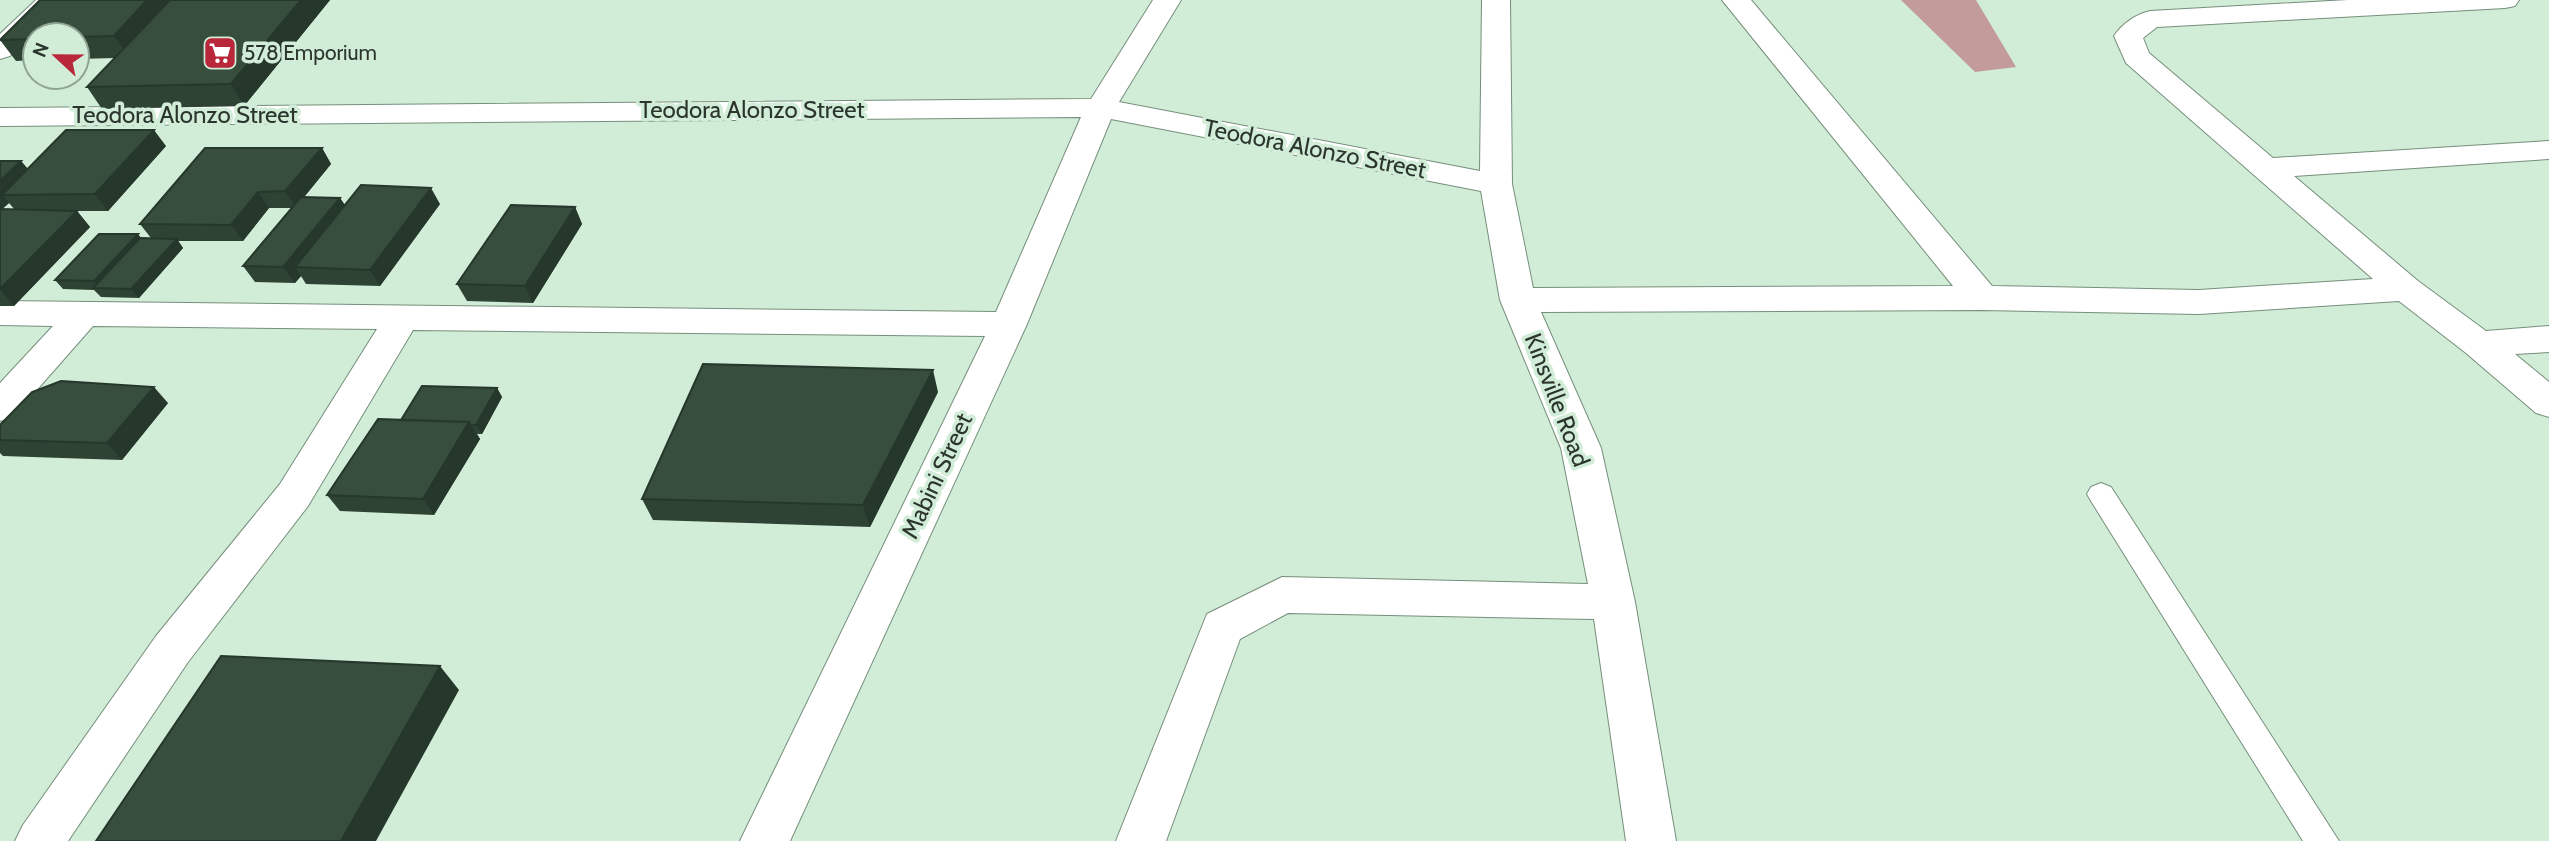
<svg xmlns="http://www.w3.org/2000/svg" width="2549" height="841" viewBox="0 0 2549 841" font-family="Cabin,sans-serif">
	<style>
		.forest { fill: #c29b9a }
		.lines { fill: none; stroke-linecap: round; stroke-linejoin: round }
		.lane-casing { stroke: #768f7c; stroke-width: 2 }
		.street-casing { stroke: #768f7c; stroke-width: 2 }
		.secondary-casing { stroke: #768f7c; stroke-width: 2 }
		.lane { fill: #fff; fill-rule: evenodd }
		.street { fill: #fff; fill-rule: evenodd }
		.secondary { fill: #fff; fill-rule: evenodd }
		.wall { fill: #2f4334; fill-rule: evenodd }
		.shaded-wall { fill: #26372b }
		.building { fill: #374e3d; stroke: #26372b; stroke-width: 2 }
		.labels { text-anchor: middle; stroke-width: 7; stroke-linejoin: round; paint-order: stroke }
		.far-poi-label { font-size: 21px; fill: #2b352d; stroke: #d1ecd7; text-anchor: start }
		.street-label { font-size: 24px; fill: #2b352d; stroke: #d1ecd7 }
	</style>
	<rect width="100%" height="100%" fill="#d1ecd7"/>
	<path class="forest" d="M1901,0H1976L2016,67L1975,72Z"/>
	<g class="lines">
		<defs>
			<path id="lane" d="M2101,483L2111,487L2339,841H2303L2091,501L2087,494L2091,487Z"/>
			<path id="street" d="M1153,0H1181L1119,102L1480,171L1482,0H1510L1512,184L1533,288L1953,286L1722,0H1751L1992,286L2199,290L2373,279L2126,63L2114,36C2122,24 2136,14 2150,11L2348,0H2519L2515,6L2505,8L2157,27L2143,38L2149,53L2273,158L2549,141V159L2294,176L2418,281L2486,331L2549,326V352L2515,354L2549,382V417L2536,413L2466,353L2399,301L2199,314L1982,310L1541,312L1601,448L1635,602L1676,841H1626L1594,619L1288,613L1240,639L1166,841H1116L1207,614L1282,577L1588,584L1561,448L1500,300L1481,191L1111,119L1027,324L790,841H740L985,336L413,330L308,506L188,662L68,841H15L23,825L156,636L280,484L377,329L93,326L13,417L0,421V383L53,326L0,325V301L996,312L1081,117L0,126V108L1091,99Z"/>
			<path id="secondary" d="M36,0H66L10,56L0,59V34Z"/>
		</defs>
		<use href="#lane" class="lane-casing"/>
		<use href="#street" class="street-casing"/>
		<use href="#secondary" class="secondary-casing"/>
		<use href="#lane" class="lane"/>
		<use href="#street" class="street"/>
		<use href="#secondary" class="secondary"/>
	</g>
	<path class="wall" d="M40,0H330L244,106L102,109L87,87L115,58L77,59V35H35V60L16,61L0,40Z
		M166,146L108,211H77L90,227L14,306H0V161H21L28,169ZM9,203L15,210L2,209Z
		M322,148L331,164L304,197L340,198L345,205L440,204L380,286L306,284L301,276L295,283L255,282L243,266L292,208H269L243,241H178L183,248L139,298L101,297L94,290L63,289L55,280L141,238H151L140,224Z
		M575,207L582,224L533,303L467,301L457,284Z
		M497,388L502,397L482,434H477L480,439L434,515L340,511L327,495L401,420Z
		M938,392L870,527L653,520L642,499Z
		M168,403L122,460L3,456L0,453V425Z"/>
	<path class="shaded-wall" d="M147,0H180L129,57L114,36Z
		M301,0H330L244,106L231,84Z
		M154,130L166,146L108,211L95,194Z
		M322,148L331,164L296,207L285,191Z
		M21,161L34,177L2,195L9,203L0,211V181Z
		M431,188L440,204L380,286L370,270Z
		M258,192L269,208L243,241L231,225Z
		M340,198L350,214L295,267L301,276L295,283L283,267Z
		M575,207L582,224L533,303L525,286Z
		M77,211L90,227L14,306L0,289Z
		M138,234L145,243L100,289L94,281Z
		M177,239L183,248L139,298L131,289Z
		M933,370L938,392L870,527L863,505Z
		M154,387L168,403L122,460L107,443Z
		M497,388L502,397L482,434L476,425Z
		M469,422L480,439L434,515L423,499Z
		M440,666L459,690L376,841H341Z"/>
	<path class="building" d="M40,0H147L114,36L77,37V35H35V39L0,40Z
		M170,0H301L231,84L87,87Z
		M66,130H154L95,194L2,195Z
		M205,148H322L285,191L258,192L231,225L140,224Z
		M0,161H21L0,181Z
		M361,185L431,188L370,270L295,267Z
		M301,197L340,198L283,267L243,266Z
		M511,205L575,207L525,286L457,284Z
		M0,209L77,211L0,289Z
		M99,234H138L94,281L55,280Z
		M140,238L177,239L131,289L93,288Z
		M703,364L933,370L863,505L642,499Z
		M61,381L154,387L107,443L0,440V425L32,392Z
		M422,386L497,388L476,425H471L469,422L401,420Z
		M378,419L469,422L423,499L327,495Z
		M221,656L440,666L341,841H96Z"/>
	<defs>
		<symbol id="supermarket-square" viewBox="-11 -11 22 22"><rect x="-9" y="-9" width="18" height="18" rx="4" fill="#b8273a" stroke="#d1ecd7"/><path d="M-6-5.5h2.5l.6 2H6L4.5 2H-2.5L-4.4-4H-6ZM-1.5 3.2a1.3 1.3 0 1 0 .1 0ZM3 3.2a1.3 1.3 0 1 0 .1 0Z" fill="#fff"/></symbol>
	</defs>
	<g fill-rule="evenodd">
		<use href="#supermarket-square" x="201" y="34" width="38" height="38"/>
	</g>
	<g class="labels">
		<g class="far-poi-label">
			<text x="244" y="60">578 Emporium</text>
		</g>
		<g class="street-label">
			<text x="752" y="118">Teodora Alonzo Street</text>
			<text x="185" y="123">Teodora Alonzo Street</text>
			<text transform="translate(1315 149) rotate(11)" y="8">Teodora Alonzo Street</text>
			<text transform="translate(1557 400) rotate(69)" y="8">Kinsville Road</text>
			<text transform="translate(937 476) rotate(-65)" y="8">Mabini Street</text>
		</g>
	</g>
	<g transform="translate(56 56) rotate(292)"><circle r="33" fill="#d1ecd7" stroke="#8fa393" stroke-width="2"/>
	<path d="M0-5L12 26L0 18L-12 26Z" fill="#b8273a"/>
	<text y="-10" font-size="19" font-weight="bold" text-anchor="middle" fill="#2b352d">N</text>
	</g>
</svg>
